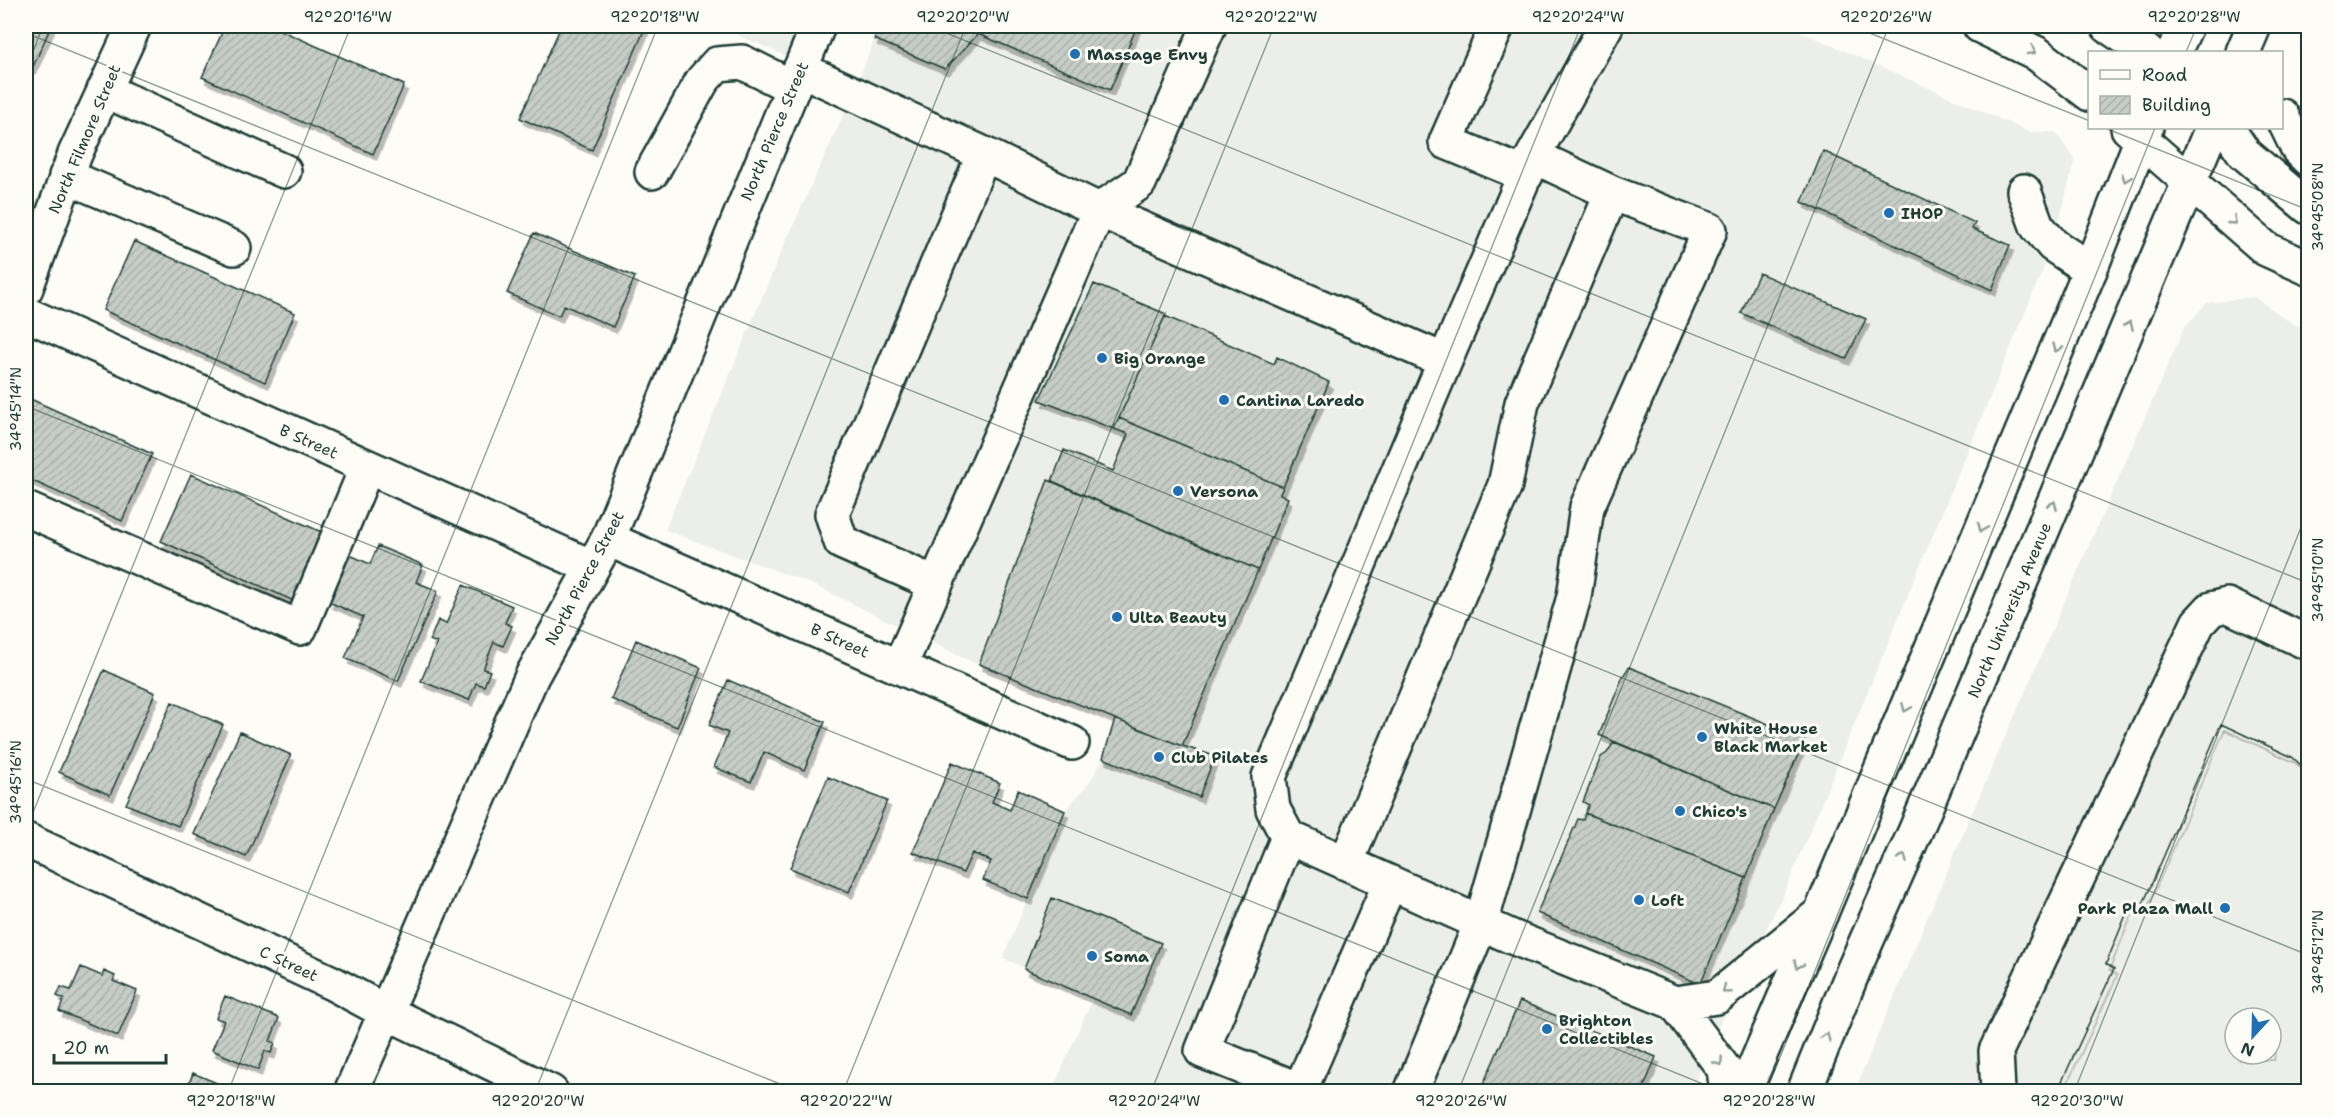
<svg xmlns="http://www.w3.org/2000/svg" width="2334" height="1117" viewBox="0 0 2334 1117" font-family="'Shantell Sans',sans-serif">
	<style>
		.built { fill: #eceee9; fill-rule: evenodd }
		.building { fill: url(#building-hatch); stroke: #1f3d34; stroke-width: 1.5; fill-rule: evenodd; filter: url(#shadow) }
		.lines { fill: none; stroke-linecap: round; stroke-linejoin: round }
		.minor-casing { stroke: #1f3d34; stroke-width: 38 }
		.major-casing { stroke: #1f3d34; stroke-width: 38 }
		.minor { stroke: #fdfcf7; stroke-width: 33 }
		.major { stroke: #fdfcf7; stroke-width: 33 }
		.oneway { stroke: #8e9c96 }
		.ticks { fill: none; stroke: #1f3d34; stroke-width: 1.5; stroke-opacity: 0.45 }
		.poi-dot { fill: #1f6fb2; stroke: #fdfcf7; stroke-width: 2 }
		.labels { text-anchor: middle; stroke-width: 6; stroke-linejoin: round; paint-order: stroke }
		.poi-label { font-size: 16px; font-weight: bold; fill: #1f3d34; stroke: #fdfcf7; text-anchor: start }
		.street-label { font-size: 16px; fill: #1f3d34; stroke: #fdfcf7 }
		.neatline { fill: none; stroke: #1f3d34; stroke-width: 2 }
		.ticks-label { font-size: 15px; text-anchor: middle; fill: #1f3d34 }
	</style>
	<defs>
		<pattern id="building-hatch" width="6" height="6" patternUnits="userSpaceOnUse" patternTransform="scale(1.5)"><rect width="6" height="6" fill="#c6cdc7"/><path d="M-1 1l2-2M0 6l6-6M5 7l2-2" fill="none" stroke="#aab1ac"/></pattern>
		<filter id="shadow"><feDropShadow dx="3.5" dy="6" stdDeviation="0" flood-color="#0004"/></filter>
	</defs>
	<rect width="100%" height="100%" fill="#fdfcf7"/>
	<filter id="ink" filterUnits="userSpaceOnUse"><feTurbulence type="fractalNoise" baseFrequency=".0167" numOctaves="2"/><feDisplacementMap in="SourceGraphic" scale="12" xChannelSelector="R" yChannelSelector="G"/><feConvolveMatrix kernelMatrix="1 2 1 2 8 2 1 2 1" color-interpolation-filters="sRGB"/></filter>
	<g filter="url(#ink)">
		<path class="built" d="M717,26H800L786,56Z
			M880,26H1788L2029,132H2055L2075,159L2053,245L1785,891L1721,1021L1691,1091H1052L1093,998L1003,958L1065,811L1091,780L1103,758L1115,719L970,661L810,583L665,530L782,250L853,94Z
			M2308,26V113L2298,98L2300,43Z
			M2254,297L2293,324L2308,329V1091L1854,1092L1956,850L2184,328L2207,303ZM2235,1018H2271V1054H2235Z"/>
		<path class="building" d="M26,26H51L32,69L26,66Z
			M225,26H271L404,85L373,154L202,77Z
			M561,26H646L592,150L520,118Z
			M880,26H1137L1110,90L978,34L945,69L874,39Z
			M1823,151L1975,223L1972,229L2010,245L1992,290L1802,202Z
			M534,233L635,277L613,327L564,305L559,316L507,293Z
			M134,241L295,313L265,382L103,310Z
			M1759,273L1866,319L1846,359L1741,313Z
			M1094,284L1166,314L1114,429L1039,400Z
			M1165,316L1274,364L1277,357L1329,382L1283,487L1119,418Z
			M26,397L152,454L122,521L26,478Z
			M1119,418L1283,487L1280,494L1288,498L1258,570L1052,481L1064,450L1113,471L1128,434L1114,429Z
			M191,474L326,534L296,602L161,541Z
			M1048,480L1258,570L1182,746L979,664Z
			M378,546L423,565L416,582L438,591L398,681L345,658L363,617L329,602L350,555L370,564Z
			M463,585L512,606L505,623L512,626L503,646L494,642L483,669L490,671L484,686L476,683L469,700L421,681L437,643L430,640L438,620L446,624Z
			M636,640L701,668L677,727L611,699Z
			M1629,667L1805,739L1774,809L1599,735L1623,676Z
			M104,670L155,693L110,795L59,772Z
			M728,680L825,722L804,770L764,752L751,782L714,767L728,733L709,725Z
			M172,702L223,725L178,826L126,804Z
			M1115,719L1182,746L1215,756L1199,797L1103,758Z
			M2221,724L2292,757L2302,766L2308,756V1092H2057L2114,969L2106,964L2130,905L2140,911ZM2235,1018H2271V1054H2235Z
			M2221,724L2292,757L2302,766L2308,756V1092H2057L2114,969L2106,964L2130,905L2140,911ZM2235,1018H2271V1054H2235Z
			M240,732L291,755L246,857L194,834Z
			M1614,742L1774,809L1746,878L1585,813L1589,805L1583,802L1601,757L1607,753Z
			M952,762L1000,783L992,802L1010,810L1018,790L1065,811L1028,899L983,880L991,861L972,853L963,873L913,852Z
			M828,777L887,801L849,892L790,868Z
			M1585,813L1746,878L1700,984L1537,913L1578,819L1583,820Z
			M1052,898L1161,943L1131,1015L1024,969Z
			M81,967L102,976L104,971L115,976L113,981L137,991L118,1036L59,1011L64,999L57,996L61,987L71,990Z
			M225,996L279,1018L270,1041L275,1043L271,1053L265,1051L258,1070L212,1050L224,1021L216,1018Z
			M1520,1001L1656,1057L1642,1092H1488L1481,1089Z
			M193,1073L238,1092H186Z"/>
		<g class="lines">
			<defs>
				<path id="minor" d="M1497,26L1446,142L1526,175
					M800,69L984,154L1099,210L1445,361
					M104,90L284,171
					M652,172L702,81L717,64L742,62L792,87
					M66,176L234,248
					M2024,191L2037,226L2053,245L2090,270
					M26,288L75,154L134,26
					M26,314L592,567
					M26,509L300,628L367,467
					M608,539L1072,743
					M936,584L841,542L832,514L984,154
					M900,666L1099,210L1139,183L1209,26
					M1288,837L1512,937L1675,1003L1717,997L1821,913
					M26,840L332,983L386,1012L551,1092
					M1346,863L1505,485L1522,403L1612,193
					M1675,1003L1724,1069L1727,1092
					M1300,1090L1390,883
					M351,1092L532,676L608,539L818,26
					M1299,1092L1300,1090L1202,1051L1288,837L1273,809L1269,777L1448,354L1533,156L1606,26
					M1411,1092L1481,923L1574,597L1587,507L1710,230L1612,193L1533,156
					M1998,1092L1996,1051L2198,623L2211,609L2227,605L2308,643"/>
				<path id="major" d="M1980,26L2036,53L2090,94
					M2108,26L2147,52
					M2174,52L2186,26
					M2243,52L2254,26
					M2282,116L2298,149L2308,159
					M2128,128L2266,249L2308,268
					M2227,128L2244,153L2308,207
					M1744,1092L1821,913L2090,270L2146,128
					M1804,1092L1854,969L1915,832L2212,128"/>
			</defs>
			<use href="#minor" class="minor-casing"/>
			<use href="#major" class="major-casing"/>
			<use href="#minor" class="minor"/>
			<use href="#major" class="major"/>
		</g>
		<defs><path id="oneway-chevron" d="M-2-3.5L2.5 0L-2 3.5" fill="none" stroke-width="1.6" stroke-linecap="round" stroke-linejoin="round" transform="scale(1.5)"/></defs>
		<g class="oneway">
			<use href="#oneway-chevron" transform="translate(2032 51) rotate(29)"/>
			<use href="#oneway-chevron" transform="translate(2126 178) rotate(111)"/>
			<use href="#oneway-chevron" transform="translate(2233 221) rotate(41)"/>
			<use href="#oneway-chevron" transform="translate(2129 325) rotate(-67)"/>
			<use href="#oneway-chevron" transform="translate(2057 348) rotate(113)"/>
			<use href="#oneway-chevron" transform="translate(2053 505) rotate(-67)"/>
			<use href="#oneway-chevron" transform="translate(1982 528) rotate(113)"/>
			<use href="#oneway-chevron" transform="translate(1906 708) rotate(113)"/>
			<use href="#oneway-chevron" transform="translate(1903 858) rotate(-66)"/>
			<use href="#oneway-chevron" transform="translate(1798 965) rotate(114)"/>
			<use href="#oneway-chevron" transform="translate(1726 990) rotate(141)"/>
			<use href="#oneway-chevron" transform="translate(1826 1037) rotate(-68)"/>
			<use href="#oneway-chevron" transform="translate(1719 1062) rotate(56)"/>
		</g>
	</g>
	<path class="ticks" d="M929,26L2308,583M1852,26L2090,121M26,33L2308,955M2186,52L2197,26M26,69L43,26M2105,128L2308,210M26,406L1723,1092M26,779L800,1092M26,830L351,26M228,1092L658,26M535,1092L966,26M843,1092L1274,26M1151,1092L1581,26M1458,1092L1889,26M1766,1092L2155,128M2074,1092L2308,510"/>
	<g class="poi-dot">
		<circle cx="1075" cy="54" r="6"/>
		<circle cx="1889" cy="213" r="6"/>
		<circle cx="1102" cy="358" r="6"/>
		<circle cx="1224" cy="400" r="6"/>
		<circle cx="1178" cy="491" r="6"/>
		<circle cx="1117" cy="617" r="6"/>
		<circle cx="1702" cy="737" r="6"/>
		<circle cx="1159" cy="757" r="6"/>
		<circle cx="1680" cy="811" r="6"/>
		<circle cx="1639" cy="900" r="6"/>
		<circle cx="2225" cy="908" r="6"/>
		<circle cx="1092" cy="956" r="6"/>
		<circle cx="1547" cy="1029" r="6"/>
	</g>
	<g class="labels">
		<g class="poi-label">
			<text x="1087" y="60">Massage Envy</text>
			<text x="1901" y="219">IHOP</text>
			<text x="1114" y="364">Big Orange</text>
			<text x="1236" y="406">Cantina Laredo</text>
			<text x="1190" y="497">Versona</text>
			<text x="1129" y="623">Ulta Beauty</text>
			<text x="1714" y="734">White House<tspan x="1714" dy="18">Black Market</tspan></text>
			<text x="1171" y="763">Club Pilates</text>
			<text x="1692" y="817">Chico's</text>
			<text x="1651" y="906">Loft</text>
			<text x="2213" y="914" text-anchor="end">Park Plaza Mall</text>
			<text x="1104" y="962">Soma</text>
			<text x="1559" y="1026">Brighton<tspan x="1559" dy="18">Collectibles</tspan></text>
		</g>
		<g class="street-label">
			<text transform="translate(774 131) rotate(-67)" y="6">North Pierce Street</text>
			<text transform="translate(84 139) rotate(-67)" y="6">North Filmore Street</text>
			<text transform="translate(309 441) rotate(24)" y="6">B Street</text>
			<text transform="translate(584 578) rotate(-62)" y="6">North Pierce Street</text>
			<text transform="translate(2009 610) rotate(-67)" y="6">North University Avenue</text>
			<text transform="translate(840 640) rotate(24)" y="6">B Street</text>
			<text transform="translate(289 963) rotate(25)" y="6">C Street</text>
		</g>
	</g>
	<rect width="2334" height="1117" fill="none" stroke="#fdfcf7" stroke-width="66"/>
	<rect x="2088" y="51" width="195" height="78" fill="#fdfcf7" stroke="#a4b0a9" stroke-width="1.5"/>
	<rect x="2100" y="70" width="30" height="9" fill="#fdfcf7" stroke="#a4b0a9" stroke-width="1.5"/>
	<text x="2142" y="81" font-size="18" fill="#1f3d34">Road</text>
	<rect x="2100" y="96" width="30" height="18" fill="url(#building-hatch)" stroke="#a4b0a9" stroke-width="1.5"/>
	<text x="2142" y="111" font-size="18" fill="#1f3d34">Building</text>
	<g transform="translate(2253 1036) rotate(202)"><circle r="28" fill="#fdfcf7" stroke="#a4b0a9" stroke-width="1.5"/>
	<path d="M0-4.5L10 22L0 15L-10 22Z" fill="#1f6fb2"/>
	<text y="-9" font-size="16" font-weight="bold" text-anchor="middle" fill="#1f3d34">N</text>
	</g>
	<path d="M54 1054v9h112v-9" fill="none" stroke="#1f3d34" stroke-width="3"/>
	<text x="63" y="1054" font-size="18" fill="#1f3d34" stroke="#fdfcf7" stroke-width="4.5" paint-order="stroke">20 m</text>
	<rect x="33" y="33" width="2268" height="1051" class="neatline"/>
	<g class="ticks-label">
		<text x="348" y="22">92°20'16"W</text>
		<text x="655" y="22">92°20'18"W</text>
		<text x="963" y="22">92°20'20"W</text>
		<text x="1271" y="22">92°20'22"W</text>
		<text x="1578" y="22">92°20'24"W</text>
		<text x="1886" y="22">92°20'26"W</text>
		<text x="2194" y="22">92°20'28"W</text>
		<text transform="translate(2318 207) rotate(-90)" y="5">34°45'08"N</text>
		<text transform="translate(16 409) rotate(-90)" y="5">34°45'14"N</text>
		<text transform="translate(2318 580) rotate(-90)" y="5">34°45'10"N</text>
		<text transform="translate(16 782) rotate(-90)" y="5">34°45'16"N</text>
		<text transform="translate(2318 952) rotate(-90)" y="5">34°45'12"N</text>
		<text x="231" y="1106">92°20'18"W</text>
		<text x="538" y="1106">92°20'20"W</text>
		<text x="846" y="1106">92°20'22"W</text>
		<text x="1154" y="1106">92°20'24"W</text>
		<text x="1461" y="1106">92°20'26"W</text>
		<text x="1769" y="1106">92°20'28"W</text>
		<text x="2077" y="1106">92°20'30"W</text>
	</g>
</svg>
